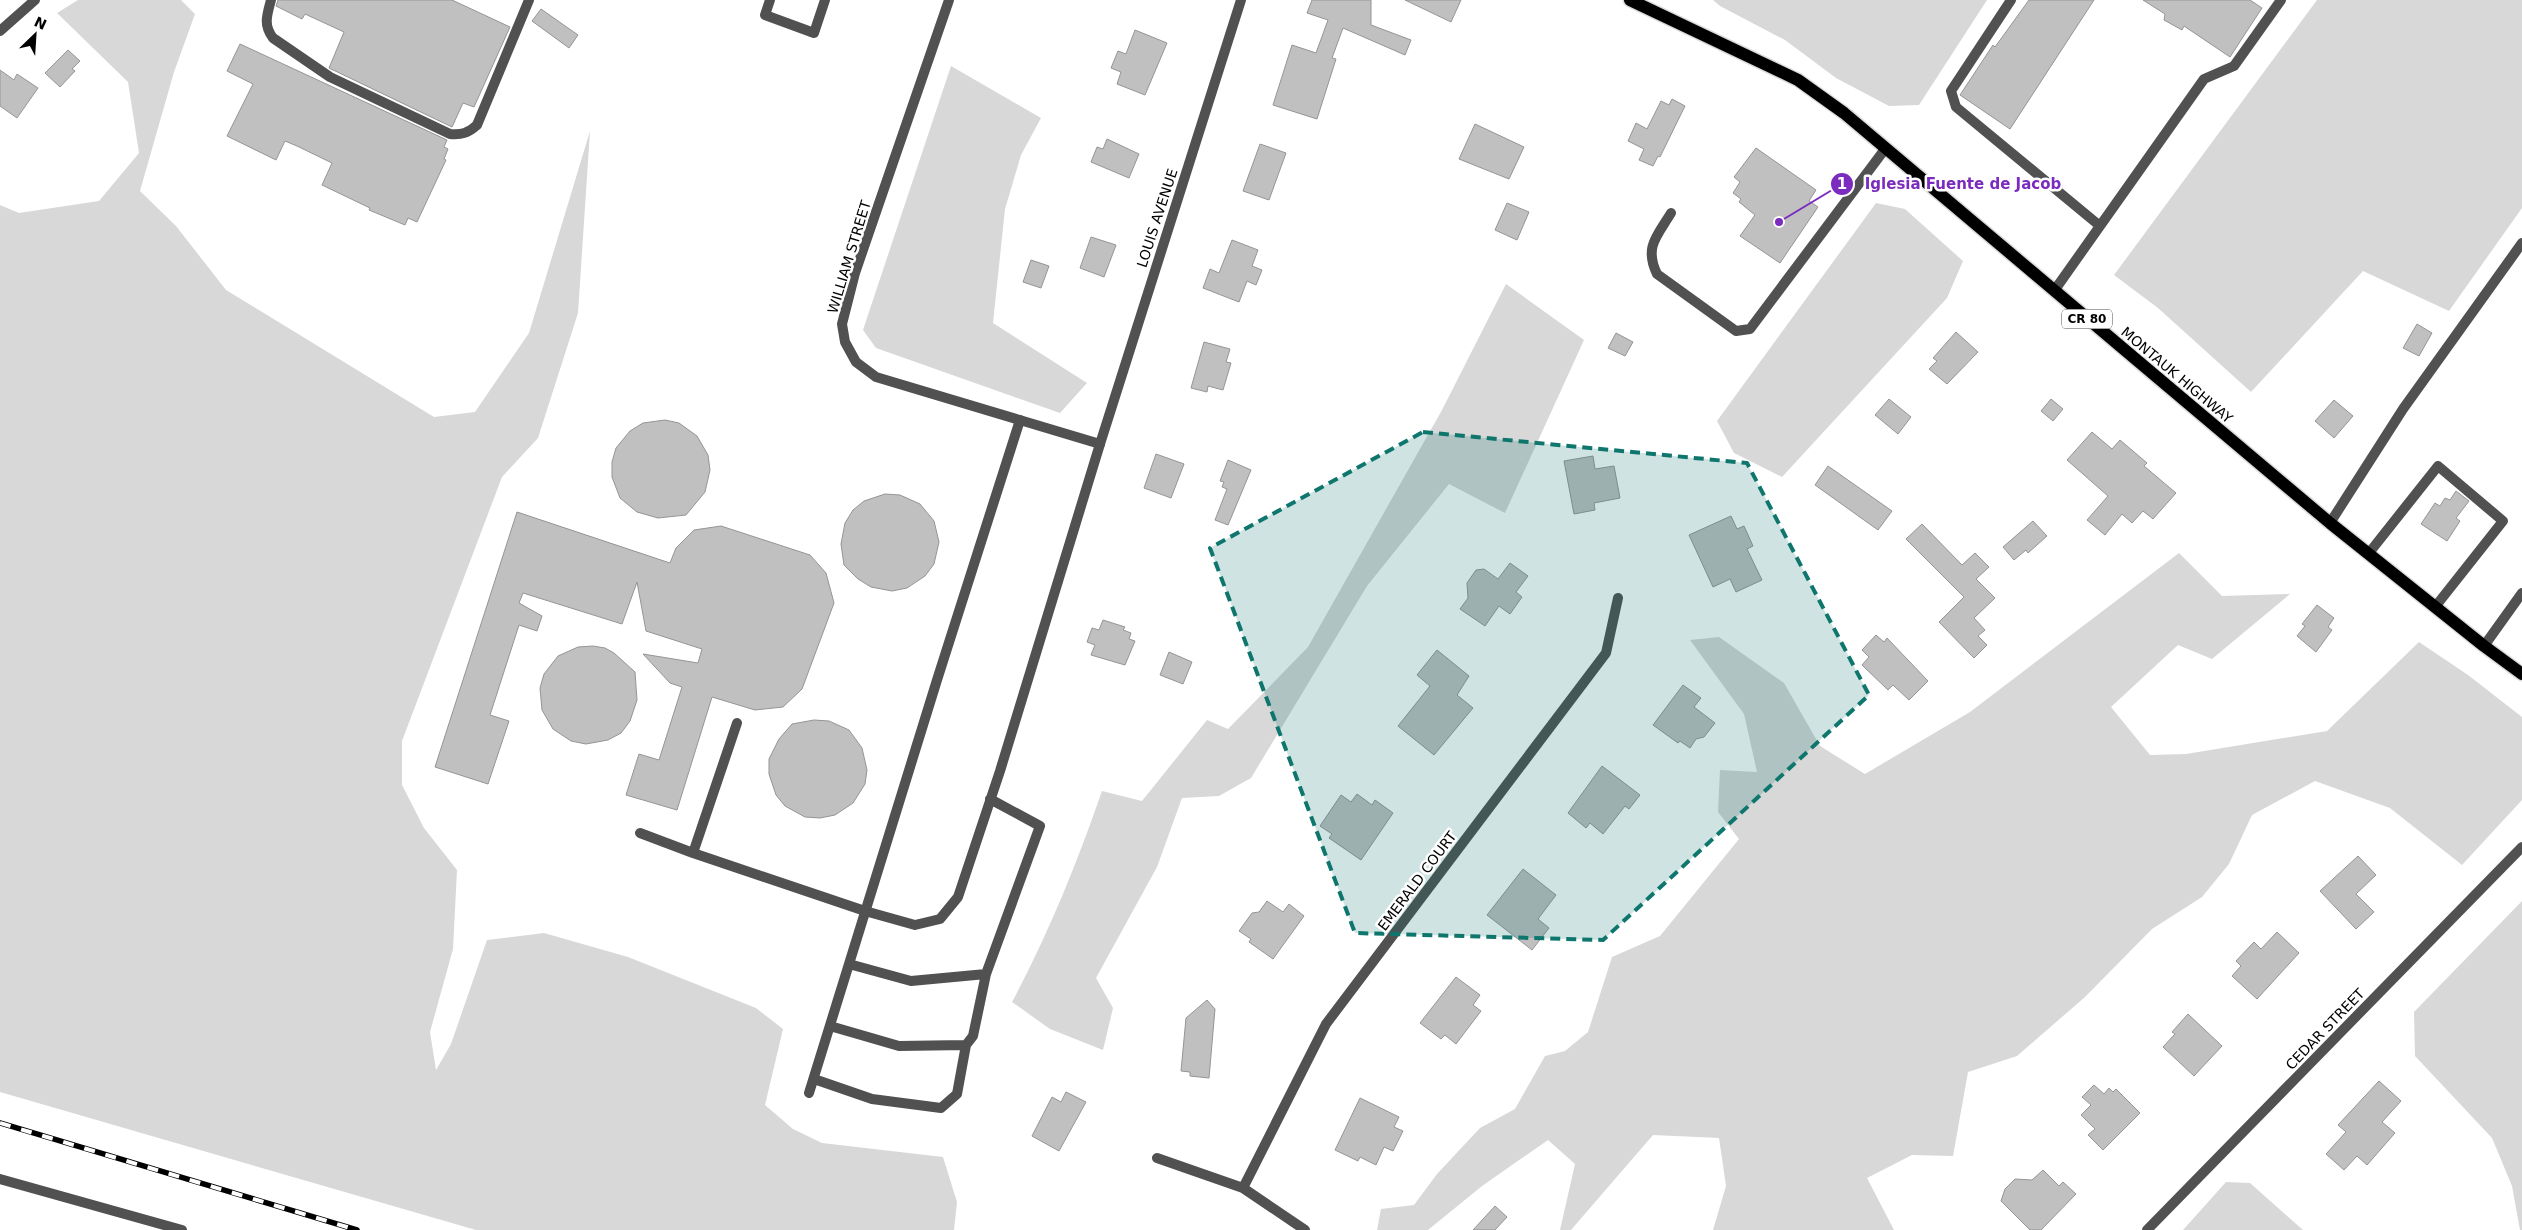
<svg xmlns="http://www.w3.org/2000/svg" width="2522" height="1230" viewBox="0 0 2522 1230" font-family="'DejaVu Sans',sans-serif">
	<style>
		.green { fill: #d8d8d8 }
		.building { fill: #c0c0c0; stroke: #959595 }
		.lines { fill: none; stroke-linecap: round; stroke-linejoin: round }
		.primary-casing { stroke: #dbdbdb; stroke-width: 15 }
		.service { stroke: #515151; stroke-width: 10 }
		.minor { stroke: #515151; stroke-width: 10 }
		.primary { stroke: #000; stroke-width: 12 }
		.rail-casing { stroke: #000; stroke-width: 5.5 }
		.rail { stroke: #fff; stroke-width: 4; stroke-dasharray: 11; stroke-linecap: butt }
		.marked { fill: #0f766e; fill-opacity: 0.2; stroke: #0f766e; stroke-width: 4; stroke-dasharray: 10 6; stroke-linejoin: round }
		.labels { text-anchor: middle; stroke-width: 5; stroke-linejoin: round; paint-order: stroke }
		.shield { fill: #fff; stroke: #4c4c4c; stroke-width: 1 }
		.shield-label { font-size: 12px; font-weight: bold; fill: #000 }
		.street-label { font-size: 14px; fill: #000; stroke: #fff }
		.leader { fill: none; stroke: #7b2cbf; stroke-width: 2 }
		.callout-dot { fill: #7b2cbf; stroke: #fff; stroke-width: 2 }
		.mark-label { font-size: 15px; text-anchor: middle; font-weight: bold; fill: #fff }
		.callout-label { font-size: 15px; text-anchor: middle; font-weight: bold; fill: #7b2cbf; stroke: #fff; stroke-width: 5; stroke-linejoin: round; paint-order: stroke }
	</style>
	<rect width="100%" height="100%" fill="#fff"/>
	<path class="green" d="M78,0H181L195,14L174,72L140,191L176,226L226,290L434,417L475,412L529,333L590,131L578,313L538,438L502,477L402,741V785L424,828L457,870L453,949L430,1032L436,1070L451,1044L487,940L544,933L628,957L756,1008L783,1029L765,1105L793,1129L822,1143L943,1157L957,1202L954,1230H476L0,1092V205L19,213L99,201L139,153L128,82L57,13Z
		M1713,0H1987L1919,105L1889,106L1836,78L1785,40L1720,6Z
		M2317,0H2522V208L2449,311L2363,271L2251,392L2158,308L2114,275Z
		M951,66L1041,118L1021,155L1005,209L993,323L1087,383L1060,413L876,348L863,330Z
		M1876,203L1905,209L1963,261L1947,298L1782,477L1734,453L1717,421Z
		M1506,284L1584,340L1505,513L1449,484L1367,586L1251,778L1219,796L1182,798L1157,867L1096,978L1113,1008L1103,1050L1050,1029L1012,1002C1048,935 1077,863 1102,791L1142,801L1207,720L1228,729L1308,647L1442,410Z
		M2179,553L2222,596L2290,594L2212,659L2178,645L2111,707L2150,755L2186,754L2327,731L2419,642L2468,675L2522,717V800L2462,865L2390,808L2315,781L2252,815L2229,864L2202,897L2152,929L2085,997L2017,1056L1968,1072L1953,1156L1912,1155L1867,1178L1894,1230H1713L1726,1186L1719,1138L1653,1135L1571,1230H1560L1575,1164L1548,1140L1482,1186L1428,1230H1377L1381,1209L1414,1205L1437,1174L1480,1128L1515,1109L1545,1056L1565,1051L1588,1032L1612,957L1660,936L1739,839L1718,812L1720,770L1757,772L1744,714L1690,640L1719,637L1784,683L1820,746L1865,774L1970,712Z
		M2522,901V1230H2520L2512,1186L2492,1138L2415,1056L2414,1012Z
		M2226,1182L2250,1183L2303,1230H2183Z"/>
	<path class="building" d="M278,0H452L510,27L474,107L463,103L452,127L329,68L344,32L305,14L302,19L276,6Z
		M1312,0H1371V25L1411,40L1405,55L1343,28L1332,58L1336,59L1317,119L1273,105L1292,45L1316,53L1328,20L1307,13Z
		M1405,0H1461L1451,22Z
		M2029,0H2094L2010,129L1960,95L1993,45L1995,47Z
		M2143,0H2250L2262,8L2230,57L2184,26L2182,30L2164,20L2165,14Z
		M541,9L578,35L569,48L532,21Z
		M1135,30L1167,43L1145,95L1117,84L1121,72L1111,68L1118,51L1126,54Z
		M240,44L447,140L444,147L448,149L444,159L446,160L417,222L408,218L405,225L369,210L370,208L322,185L332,163L297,146L285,141L276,160L227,136L253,84L227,71Z
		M68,50L80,61L72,69L75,71L60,87L45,73Z
		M0,70L14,80L17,74L38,88L17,118L0,106Z
		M1672,99L1685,106L1660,157L1658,156L1653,166L1639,160L1644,149L1628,141L1636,123L1647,129L1661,101L1669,105Z
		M1475,124L1524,147L1509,179L1459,159Z
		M1107,139L1139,154L1129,178L1091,162L1097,147L1103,149Z
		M1260,144L1286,153L1269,200L1243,191Z
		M1756,148L1816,190L1809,201L1818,207L1780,263L1740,236L1755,215L1739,202L1741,199L1733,193L1740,182L1734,177Z
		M1507,203L1529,212L1517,240L1495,230Z
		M1091,237L1116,245L1104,277L1080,268Z
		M1232,240L1258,250L1252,266L1262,270L1256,285L1247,281L1239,302L1203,288L1210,269L1219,273Z
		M1031,260L1049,266L1041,288L1023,282Z
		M2417,324L2432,333L2419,356L2403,348Z
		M1956,332L1978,352L1947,384L1929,369L1937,361L1933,358Z
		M1616,333L1633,342L1625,356L1608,348Z
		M1204,342L1230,349L1226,362L1231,363L1223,390L1208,386L1207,392L1191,388Z
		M1889,399L1911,417L1898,434L1875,415Z
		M2051,399L2063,409L2053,421L2041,411Z
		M2334,400L2353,416L2334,438L2315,421Z
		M665,420L679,423L697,436L708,455L710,470L705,492L686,515L658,518L637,512L620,498L612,477V462L616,448L630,431L643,423Z
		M2092,432L2112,449L2120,440L2147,463L2144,466L2176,493L2153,519L2143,511L2132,523L2122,514L2105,535L2087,520L2108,496L2067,460Z
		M1156,454L1184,464L1171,498L1144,488Z
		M1593,456L1595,469L1614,466L1620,498L1594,503L1595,510L1574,514L1564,461Z
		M1228,460L1251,470L1228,525L1215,520L1227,489L1222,487L1224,482L1220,481Z
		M1828,466L1892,511L1878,530L1815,485Z
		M2456,491L2469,501L2456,518L2460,521L2447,541L2421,524L2435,503L2440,506L2445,498L2450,500Z
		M885,494L900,495L920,504L934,521L939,542L934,564L925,576L907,588L892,591L871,587L858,579L844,565L841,544L845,523L853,510L864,501Z
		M517,512L670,563L676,548L694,530L721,526L810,555L826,573L834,603L802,689L783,707L755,710L712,697L677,810L626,795L639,754L659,760L682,687L670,683L643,654L698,663L702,649L646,631L637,582L622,624L523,593L519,603L542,616L537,631L519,625L490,715L509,721L488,784L435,767Z
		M1731,516L1737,529L1744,526L1753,546L1747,549L1762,580L1736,592L1730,579L1713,587L1689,535Z
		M2033,521L2047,536L2028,553L2026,550L2014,560L2003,547Z
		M1922,524L1962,565L1975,553L1989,567L1976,579L1995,598L1974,618L1985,630L1978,636L1987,645L1974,658L1939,622L1964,597L1906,539Z
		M1510,563L1528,576L1516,592L1522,597L1510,614L1499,606L1485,626L1460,609L1468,598L1467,583L1476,570L1484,569L1498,579Z
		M2317,605L2334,618L2328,627L2332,630L2316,652L2297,636L2305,626L2302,624Z
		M1103,620L1125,627L1123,630L1131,633L1129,639L1135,641L1125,665L1091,655L1095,645L1087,642L1092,628L1099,630Z
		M1876,635L1884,642L1887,638L1928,681L1909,700L1893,685L1888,690L1862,665L1869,657L1862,650Z
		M593,646L605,648L614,653L635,672L637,700L630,721L621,733L608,740L586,744L571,741L553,729L542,710L540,688L544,674L558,656L578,647Z
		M1437,650L1469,676L1457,695L1473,708L1434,755L1398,726L1430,686L1417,675Z
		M1169,652L1192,662L1183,684L1160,675Z
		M1683,685L1701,698L1694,707L1715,723L1704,737L1696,739L1690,748L1680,741L1678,743L1653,725Z
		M814,720L829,721L849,730L862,748L867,770L865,784L853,803L835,815L820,818L805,817L785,806L776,795L769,774V759L779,739L792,724Z
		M1602,766L1640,795L1629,809L1625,806L1603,834L1590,823L1586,828L1568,813Z
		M1357,794L1372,805L1375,800L1393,813L1361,860L1329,838L1332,834L1320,826L1341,795L1351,802Z
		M2358,856L2376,875L2356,894L2374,912L2356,929L2320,891Z
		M1523,869L1556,895L1538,919L1549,928L1532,950L1487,915Z
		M1267,901L1283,912L1289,904L1304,916L1273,959L1249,942L1251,939L1239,931L1252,913L1259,912Z
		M2277,932L2299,953L2257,999L2232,976L2241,966L2236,961L2254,942L2261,949Z
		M1456,977L1480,995L1473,1005L1481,1011L1456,1044L1445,1035L1441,1039L1420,1023Z
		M1207,1000L1215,1009L1209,1078L1190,1076V1072L1181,1071L1186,1018Z
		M2188,1014L2222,1046L2194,1076L2163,1047L2175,1034L2172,1032Z
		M2379,1081L2401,1101L2382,1122L2395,1133L2367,1165L2357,1156L2344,1170L2326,1154L2346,1132L2338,1125Z
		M2094,1085L2104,1094L2109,1088L2113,1092L2116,1089L2140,1113L2103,1150L2088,1135L2095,1129L2081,1115L2091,1105L2082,1097Z
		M1066,1092L1086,1102L1059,1151L1032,1136L1052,1097L1061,1102Z
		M1360,1098L1399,1117L1394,1127L1403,1131L1393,1151L1384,1147L1376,1165L1360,1157L1358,1161L1335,1150Z
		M2043,1170L2059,1186L2063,1182L2076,1194L2041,1230H2030L2001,1201L2005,1189L2015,1179L2032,1180Z
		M1495,1206L1507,1217L1495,1230H1473Z"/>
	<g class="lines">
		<defs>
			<path id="primary" d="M1630,0L1798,80L1844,113L2330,523L2484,646L2522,674"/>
		</defs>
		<use href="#primary" class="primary-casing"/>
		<path class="service" d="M271,0C267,15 263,25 273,38L330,77L450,134C462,135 468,133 477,125L529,0
			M770,0L765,15L814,33L825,0
			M2011,0L1951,91L1956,107L2100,226
			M1671,213C1657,236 1644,247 1657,274L1736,331L1750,329L1885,149
			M2054,291L2204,79L2234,66L2281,0
			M2330,523L2403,409L2522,243
			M2369,553L2438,466L2503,521L2435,607
			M2484,646L2522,593
			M737,723L693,853L865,911L915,925L940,919L958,897L1000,771L1100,444
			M640,833L693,853
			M849,964L911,981L986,974
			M830,1026L899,1046L966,1045
			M814,1079L872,1099L941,1108L957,1094L966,1045L973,1036L986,974L1040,826L990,799
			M809,1093L937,680L1020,420
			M0,1179L182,1230"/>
		<path class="minor" d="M949,0L855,273L842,324L845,342L856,362L876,377L1100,444L1241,0
			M0,31L35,0
			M1157,1158L1243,1188L1305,1230
			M1243,1188L1326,1024L1606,653L1618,598
			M2147,1230L2522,847"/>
		<use href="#primary" class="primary"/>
		<defs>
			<path id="rail" d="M0,1123L357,1230"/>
		</defs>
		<use href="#rail" class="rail-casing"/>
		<use href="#rail" class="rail"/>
	</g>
	<path class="marked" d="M1423,432L1747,463L1869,695L1603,940L1355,933L1210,548Z"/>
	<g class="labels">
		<rect class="shield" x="2062" y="309.5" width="50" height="19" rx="4"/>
		<g class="shield-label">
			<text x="2087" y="323">CR 80</text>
		</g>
		<g class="street-label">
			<text transform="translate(1157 218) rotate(-72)" y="5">LOUIS AVENUE</text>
			<text transform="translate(849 257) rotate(-73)" y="5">WILLIAM STREET</text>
			<text transform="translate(2177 375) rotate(40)" y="5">MONTAUK HIGHWAY</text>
			<text transform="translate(1417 881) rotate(-53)" y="5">EMERALD COURT</text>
			<text transform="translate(2325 1029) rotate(-46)" y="5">CEDAR STREET</text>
		</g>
	</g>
	<path class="leader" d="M1779 222L1842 184"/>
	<g class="callout-dot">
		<circle cx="1779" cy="222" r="5"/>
		<circle cx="1842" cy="184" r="12"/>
	</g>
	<g class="mark-label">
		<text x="1842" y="189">1</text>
	</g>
	<g class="callout-label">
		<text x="1963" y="189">Iglesia Fuente de Jacob</text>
	</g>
	<g transform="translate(35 35) rotate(25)" stroke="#ffffff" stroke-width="4" paint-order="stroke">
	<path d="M0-4L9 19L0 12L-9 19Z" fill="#000000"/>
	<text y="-8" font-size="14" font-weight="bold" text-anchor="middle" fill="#000000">N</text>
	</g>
</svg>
